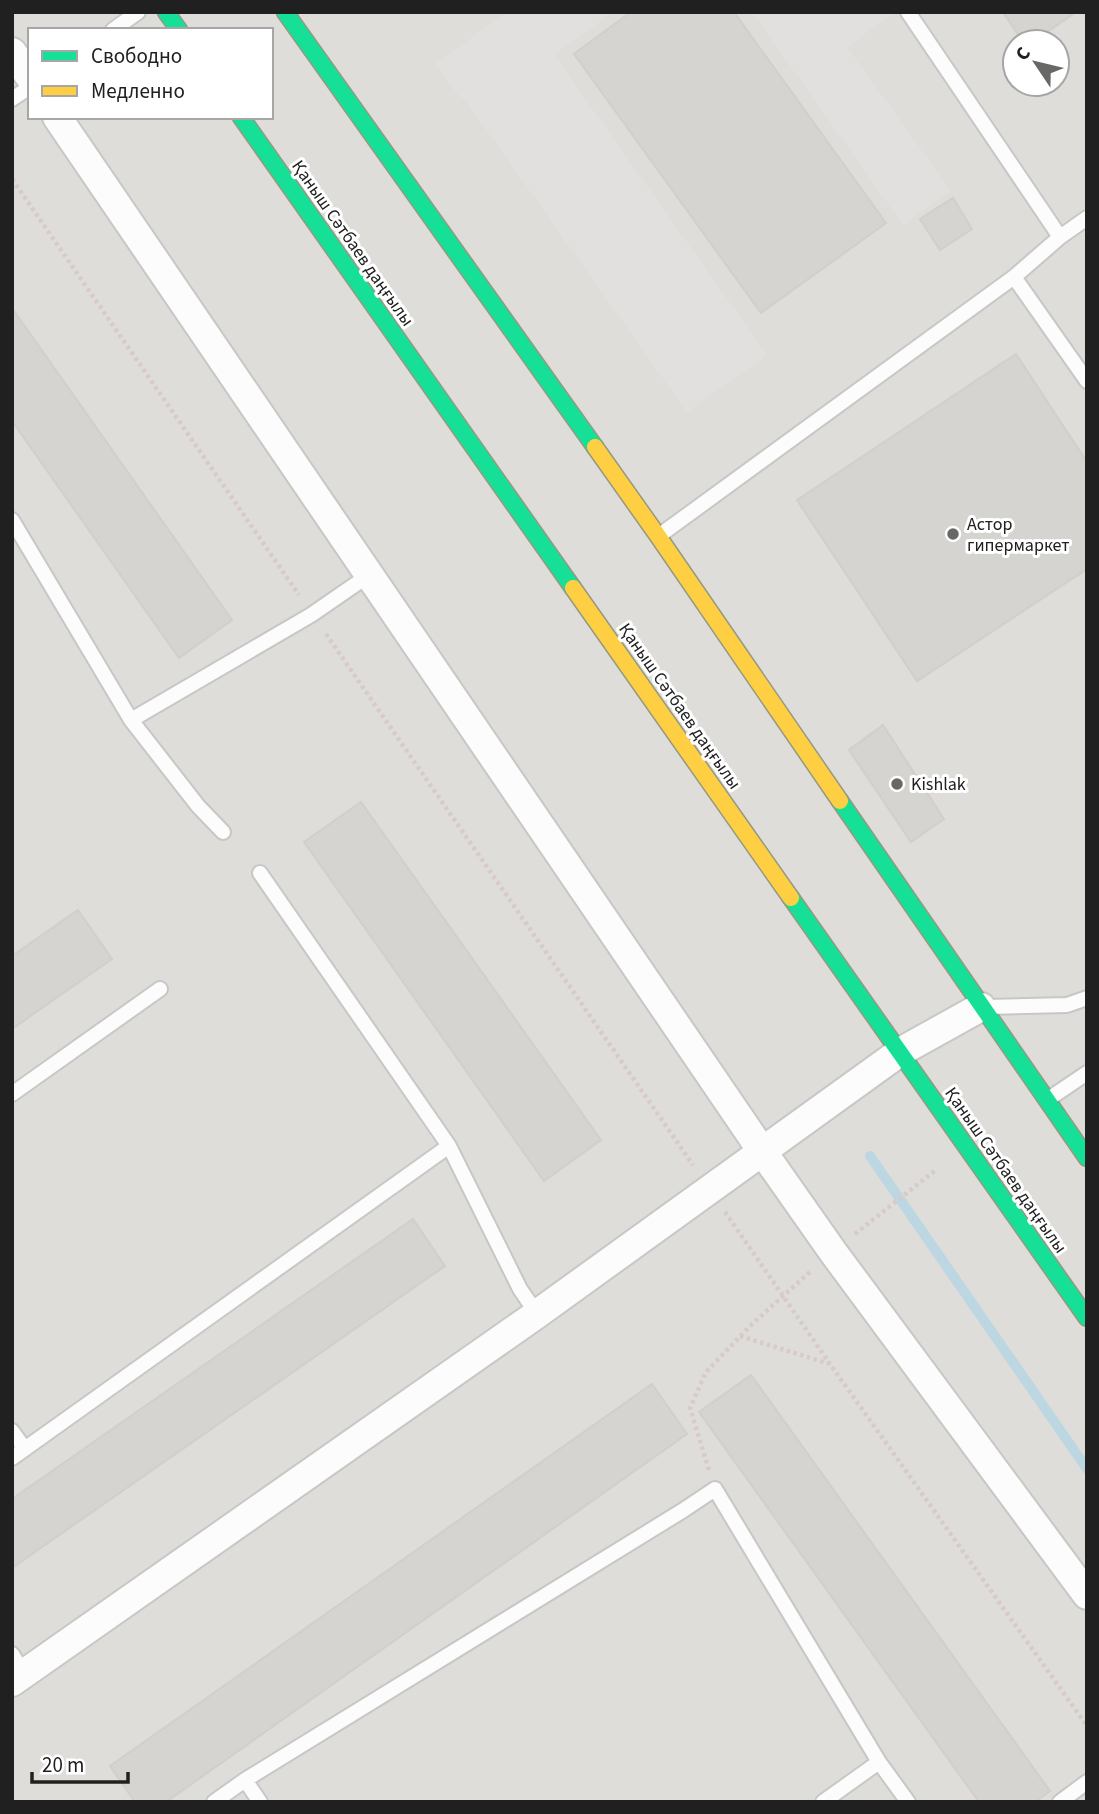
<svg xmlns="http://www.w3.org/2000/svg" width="1099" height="1814" viewBox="0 0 1099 1814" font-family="'Source Sans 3',sans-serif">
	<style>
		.residential { fill: #deddda; fill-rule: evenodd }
		.parking { fill: #e1e0de }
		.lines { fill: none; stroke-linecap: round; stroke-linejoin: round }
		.stream { stroke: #bcd6e2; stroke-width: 10 }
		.building { fill: #d6d4d0; stroke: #d2cfca; stroke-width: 2 }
		.lane-casing { stroke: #c7c7c5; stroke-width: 18 }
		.street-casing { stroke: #c7c7c5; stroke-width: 32 }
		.fast-casing { stroke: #959980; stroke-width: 19 }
		.slow-casing { stroke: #959980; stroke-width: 19 }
		.path { stroke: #d8cbc7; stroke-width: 4.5; stroke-dasharray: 3.5 3.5; stroke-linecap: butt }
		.lane { stroke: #fdfcfc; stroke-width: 14 }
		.street { stroke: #fdfcfc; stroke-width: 28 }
		.fast { stroke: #16e098; stroke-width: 16 }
		.slow { stroke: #ffcf43; stroke-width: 16 }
		.poi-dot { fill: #686866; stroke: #fff; stroke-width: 2.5 }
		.labels { text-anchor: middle; stroke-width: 6; stroke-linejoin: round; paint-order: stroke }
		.street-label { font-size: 18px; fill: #202020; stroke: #fff }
		.poi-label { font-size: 18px; fill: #202020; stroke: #fff; text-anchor: start }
	</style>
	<rect width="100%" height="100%" fill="#efeee9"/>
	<path class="residential" d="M12,12H1087V1802H12ZM30,30H271V117H30ZM1015,42H1057V84H1015Z"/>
	<path class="parking" d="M507,12H613L554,55L767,355L687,412L463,97L461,99L435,64Z
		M752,12H895L847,47L951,191L903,225Z"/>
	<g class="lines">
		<path class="stream" d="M870,1156L1087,1469"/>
	</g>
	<path class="building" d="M631,12H734L886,223L761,313L574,54Z
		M1003,12H1076L1033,42H1023Z
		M953,198L972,229L940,250L920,219Z
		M12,308L232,620L179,658L12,421Z
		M1016,354L1087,462V569L917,681L797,500Z
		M883,725L944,819L911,842L849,750Z
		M361,802L601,1140L544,1181L304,842Z
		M78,910L112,959L12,1029V956Z
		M413,1219L445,1266L12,1568V1499Z
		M751,1375L1050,1791L1035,1802H979L699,1412Z
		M652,1384L687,1434L166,1802H135L110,1766Z"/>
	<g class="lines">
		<defs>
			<path id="lane" d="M908,12L1060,237
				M113,30L138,12
				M12,99L30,87
				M1014,277L1087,381
				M12,520L131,720L198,806L223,832
				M660,535L1014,277L1060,237L1087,218
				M131,720L311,615L369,575
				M260,873L449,1146L520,1289L537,1314
				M986,1007L1067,1005L1087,998
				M12,1094L160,989
				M1047,1100L1087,1073
				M12,1431L25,1449
				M12,1458L449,1146
				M12,1654L24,1674
				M245,1780L260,1802
				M214,1802L245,1780L682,1511L715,1489L879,1762L908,1802
				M823,1802L879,1762
				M1060,1802L1087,1782"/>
			<path id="street" d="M12,52L30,77
				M57,117L762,1151L833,1252L1087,1595
				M12,1682L537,1314L900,1052L981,1007"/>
			<path id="fast" d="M166,12L179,30
				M285,12L595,447
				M241,117L573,588
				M840,801L1087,1158
				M791,898L1087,1318"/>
			<path id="slow" d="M595,447L658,536L840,801
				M573,588L791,898"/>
		</defs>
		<use href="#lane" class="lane-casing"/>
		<use href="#street" class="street-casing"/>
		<use href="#fast" class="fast-casing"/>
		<use href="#slow" class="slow-casing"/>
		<path class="path" d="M12,179L299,595
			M326,634L693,1165
			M725,1212L830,1364
			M855,1234L937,1169
			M740,1336L830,1364L1087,1726
			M709,1470L690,1408L706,1372L752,1324L811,1271"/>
		<use href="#lane" class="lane"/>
		<use href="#street" class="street"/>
		<use href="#fast" class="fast"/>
		<use href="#slow" class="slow"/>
	</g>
	<g class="poi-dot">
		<circle cx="953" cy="534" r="7"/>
		<circle cx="897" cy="784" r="7"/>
	</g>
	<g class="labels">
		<g class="street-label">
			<text transform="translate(353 243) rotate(55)" y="6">Қаныш Сәтбаев даңғылы</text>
			<text transform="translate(680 706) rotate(55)" y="6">Қаныш Сәтбаев даңғылы</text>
			<text transform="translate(1006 1170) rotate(55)" y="6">Қаныш Сәтбаев даңғылы</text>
		</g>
		<g class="poi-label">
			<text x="967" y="530">Астор<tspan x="967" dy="21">гипермаркет</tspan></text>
			<text x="911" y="790">Kishlak</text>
		</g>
	</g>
	<rect width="1099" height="1814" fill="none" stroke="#202020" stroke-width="28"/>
	<rect x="28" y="28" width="245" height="91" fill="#ffffff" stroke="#a6a6a6" stroke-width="2"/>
	<rect x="42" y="51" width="35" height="10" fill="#16e098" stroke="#a6a6a6" stroke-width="2"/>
	<text x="91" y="63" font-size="21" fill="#202020">Свободно</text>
	<rect x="42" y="86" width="35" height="10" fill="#ffcf43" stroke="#a6a6a6" stroke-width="2"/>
	<text x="91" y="98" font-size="21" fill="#202020">Медленно</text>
	<g transform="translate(1036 63) rotate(305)"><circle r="33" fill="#ffffff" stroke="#a6a6a6" stroke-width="2"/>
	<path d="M0-5L12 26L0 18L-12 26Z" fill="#686866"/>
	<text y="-10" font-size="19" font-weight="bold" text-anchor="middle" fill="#202020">С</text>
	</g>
	<path d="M32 1772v10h96v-10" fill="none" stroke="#202020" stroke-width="3.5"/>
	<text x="42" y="1772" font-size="21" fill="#202020" stroke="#ffffff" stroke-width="5" paint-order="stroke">20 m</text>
</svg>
